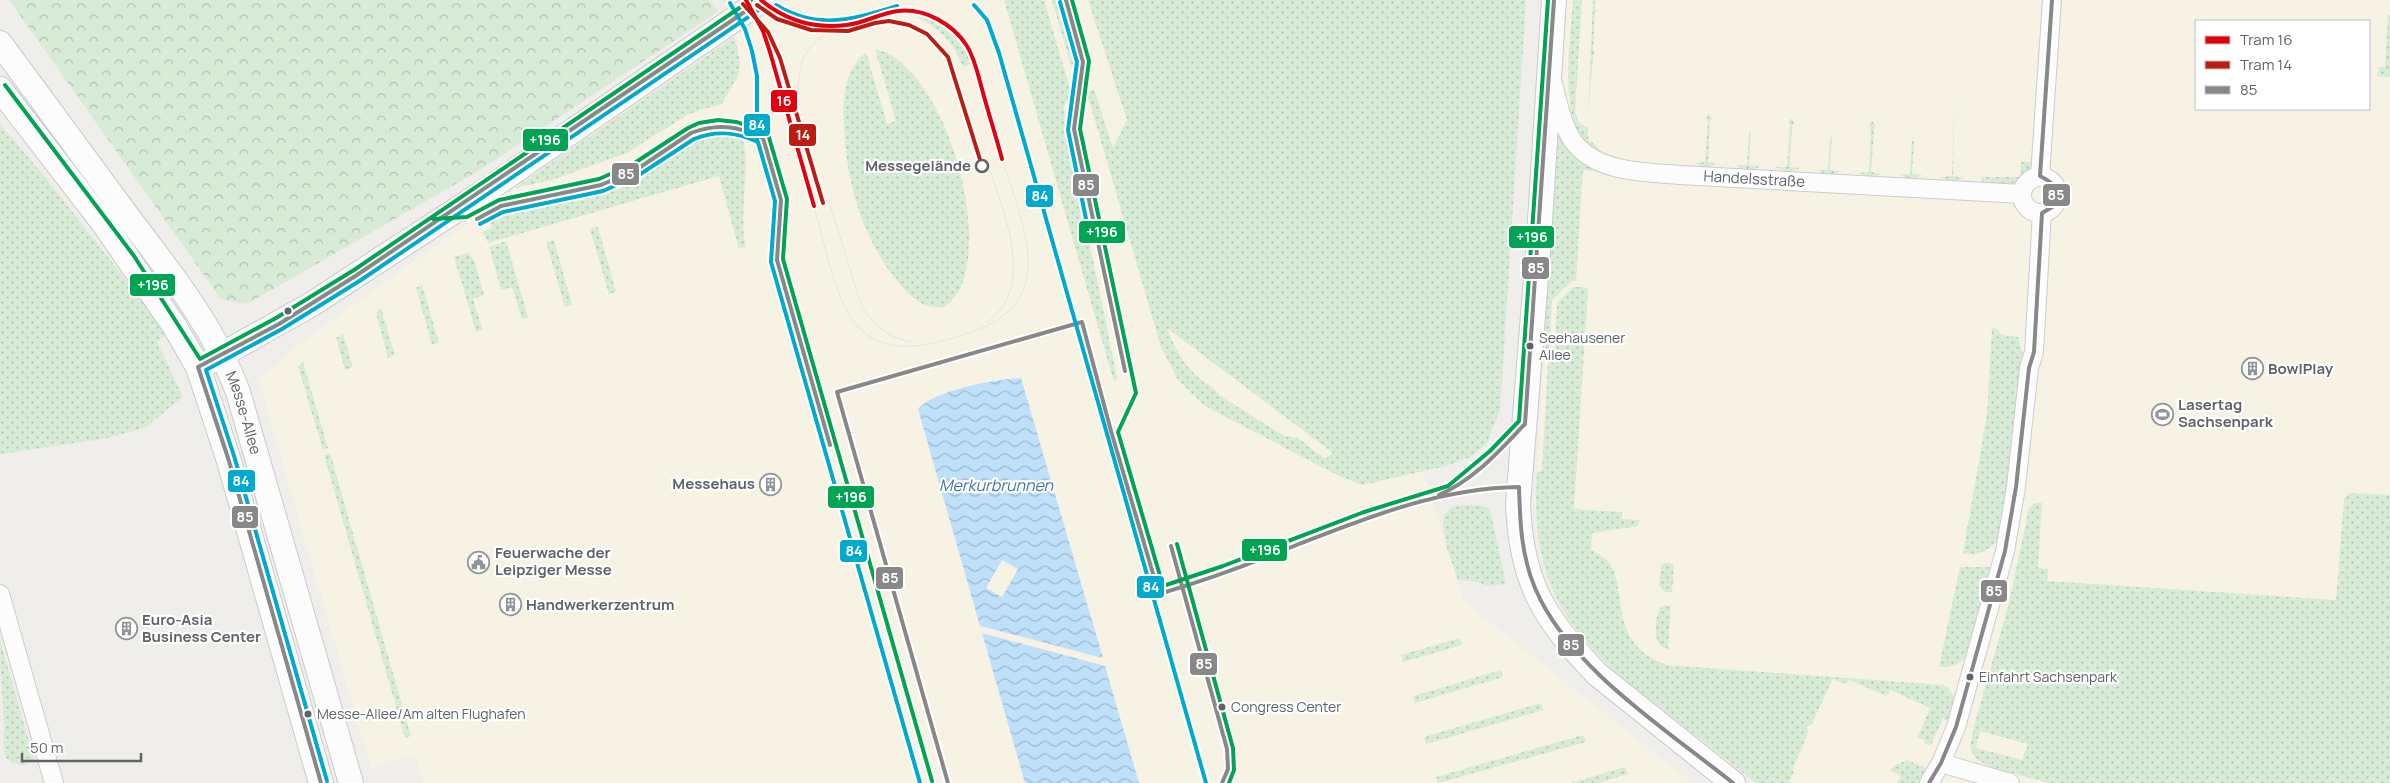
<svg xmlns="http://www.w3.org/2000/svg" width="2390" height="783" viewBox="0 0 2390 783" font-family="Manrope,sans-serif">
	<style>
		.commercial { fill: #f7f3e4; fill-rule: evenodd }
		.grass { fill: url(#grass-dots); fill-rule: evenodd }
		.park { fill: url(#park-crowns) }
		.water { fill: url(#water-waves); fill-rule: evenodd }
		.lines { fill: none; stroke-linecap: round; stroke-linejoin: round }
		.street-casing { stroke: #cbcccc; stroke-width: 20 }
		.secondary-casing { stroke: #cacacb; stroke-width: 26 }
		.street { stroke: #fdfcfc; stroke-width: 18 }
		.secondary { stroke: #fdfcfc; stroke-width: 24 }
		.tram { stroke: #e4e4e4; stroke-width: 1 }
		.bus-1-casing { stroke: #fff; stroke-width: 8 }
		.bus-2-casing { stroke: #fff; stroke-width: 8 }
		.bus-3-casing { stroke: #fff; stroke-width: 8 }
		.bus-1 { stroke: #888; stroke-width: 4 }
		.bus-2 { stroke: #00a9ce; stroke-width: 4 }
		.bus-3 { stroke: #00a452; stroke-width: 4 }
		.tram-1-casing { stroke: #fff; stroke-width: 8 }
		.tram-2-casing { stroke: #fff; stroke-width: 8 }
		.tram-1 { stroke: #e3000f; stroke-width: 4 }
		.tram-2 { stroke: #bb1e10; stroke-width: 4 }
		.stop-dot { fill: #fff; stroke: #5f6368; stroke-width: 2.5 }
		.bus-dot { fill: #5f6368; stroke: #fff; stroke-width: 2 }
		.labels { text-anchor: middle; stroke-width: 4.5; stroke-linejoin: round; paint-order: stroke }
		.bus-label { font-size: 14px; fill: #5f6368; stroke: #fff; text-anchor: start }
		.stop-label { font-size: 15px; font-weight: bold; fill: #5f6368; stroke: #fff; text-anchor: end }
		.street-label { font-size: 15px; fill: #5f6368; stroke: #fff }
		.poi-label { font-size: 15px; font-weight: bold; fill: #5f6368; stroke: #fff; text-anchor: start }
		.water-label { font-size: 16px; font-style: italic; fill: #4174aa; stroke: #fff }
		.line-badge { stroke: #fff; stroke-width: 2 }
		.badge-label { font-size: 14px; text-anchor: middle; font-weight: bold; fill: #fff }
	</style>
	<defs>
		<pattern id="grass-dots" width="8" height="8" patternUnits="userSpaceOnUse" patternTransform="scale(1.25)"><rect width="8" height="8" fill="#d8ebd6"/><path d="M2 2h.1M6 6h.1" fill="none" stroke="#b2c2b1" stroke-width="1.8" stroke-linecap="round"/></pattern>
		<pattern id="park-crowns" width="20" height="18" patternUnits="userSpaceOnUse" patternTransform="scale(1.25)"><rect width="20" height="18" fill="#d8ebd6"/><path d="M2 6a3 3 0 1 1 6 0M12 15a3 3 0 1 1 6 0" fill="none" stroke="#b2c2b1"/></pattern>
		<pattern id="water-waves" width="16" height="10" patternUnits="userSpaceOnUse" patternTransform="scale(1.25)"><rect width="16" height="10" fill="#bfe0f9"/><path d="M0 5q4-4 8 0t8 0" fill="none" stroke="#9eb9cd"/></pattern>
	</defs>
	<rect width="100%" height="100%" fill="#efeeea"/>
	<path class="commercial" d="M788,0H1088L1127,120L1113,149L1372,482L1423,471L1464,601L1692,783H423L415,755L371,768L259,381L294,348L515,188Z
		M1566,0H2390V783H1756L1603,661L1575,628L1554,593L1541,557L1535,505L1557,112ZM2196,21H2369V109H2196Z"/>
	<path class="grass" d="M1004,0H1044L1071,92L1064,106L1065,124L1117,377L1116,381L1113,379Z
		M1052,0H1061L1079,62L1075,80Z
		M1088,0H1526L1500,410L1487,443L1471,457L1446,466L1362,485L1339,476L1205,406L1178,380L1161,347L1087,93L1094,89L1113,148L1127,120ZM1167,328L1333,453L1325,459L1298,438L1284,436L1219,395C1212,384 1207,386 1199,378C1184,365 1174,347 1167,328Z
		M1573,0H1582L1575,111L1579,123L1588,128V141L1592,142L1603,154C1598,152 1593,149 1589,146C1557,117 1571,39 1573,0Z
		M1593,0H1596L1595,9L1598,11L1595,13L1593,50L1595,53L1593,55L1588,115Z
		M2042,0L2032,170L2018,183L1986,184L1982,182L1981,177H2020L2021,162H2032Z
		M2388,15H2390V77L2377,76L2379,67H2385Z
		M920,16C945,23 962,39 971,64L963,67C954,43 940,29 918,18Z
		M734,37C745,72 739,75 721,105L703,109L687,115L627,153L552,180L515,188Z
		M875,49C881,51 887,52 893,56C946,93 978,203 967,265C964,282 959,297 944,307C924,309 911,298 899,283C862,239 846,182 844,125C843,109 843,92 849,76C852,66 858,59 866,52L887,124L896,121Z
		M1955,87L1953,176L1964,178L1951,182L1940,177L1952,176Z
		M1557,112L1595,167V171L1583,170L1576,281H1572L1552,300L1549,354H1544Z
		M1709,113L1712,119L1710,121L1708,162L1718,164L1706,169L1695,163L1705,162L1708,121L1706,119Z
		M1791,118L1794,123L1792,125L1790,167L1800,168L1788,173L1776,167H1787L1790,125L1788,123Z
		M1872,121L1876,126L1874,129L1871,172L1882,174L1870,178L1858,173L1869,172L1871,129L1869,126Z
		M0,124L46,178L168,334L157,342L183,397L145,428L103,439L0,454Z
		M720,132L740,138L744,143C750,178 738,214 746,247L739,249L719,176L488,243L483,232L492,227L489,221C531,203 579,206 621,187C654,172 686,135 720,132Z
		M1749,132H1751L1749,165L1760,166C1752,172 1743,173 1736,165H1747Z
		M1830,137H1832L1830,170L1841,171L1829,176L1817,170L1828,169Z
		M1912,141H1914L1912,174L1923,175L1910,180L1899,174H1910Z
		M598,227L616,292L609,294L590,229Z
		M554,240L572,305L565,307L546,242Z
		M506,241L528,317L522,319L512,287L501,290L489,247Z
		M469,253L475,263L484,295L473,299L483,330L476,332L454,257Z
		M422,285L439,343L432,345L416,288Z
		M1573,287H1583L1588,289L1574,509L1622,512V519L1640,520L1638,526L1592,533L1591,550C1598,554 1605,557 1610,564C1616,572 1617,583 1619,593C1623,629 1630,652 1667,665L1943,685C1959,694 1954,707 1950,722L1943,719L1931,745L1925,744L1924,740L1918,737L1930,708L1890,690L1887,696L1849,680L1846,684L1833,679L1811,725L1806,727L1809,731L1792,770L1794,771L1789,782L1791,783H1756L1619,675C1552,615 1531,561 1537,472L1542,471L1548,362L1554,358L1557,306L1559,301Z
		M381,308L395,355L388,358L376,313Z
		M1992,328L1997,329L2002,335L2018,337L2023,355L2014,450L2001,533C1993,549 1981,557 1963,553L1987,414Z
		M343,334L353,367L345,370L336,338Z
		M303,362L328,448L323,450L298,366Z
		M330,453L411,736L405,738L324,455Z
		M2350,493L2390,495V783H2048L1990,767L1976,759L1970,747L1974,726L2009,603L2029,508L2035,503H2042L2038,568L2048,569L2047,581L2336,600L2344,499ZM1980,731L2028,744L2022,760L1976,748Z
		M1484,506L1490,510L1491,514L1506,584L1490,586L1471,581L1458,580C1453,564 1431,515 1453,507C1462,504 1474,506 1484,506Z
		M1664,563L1674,564L1672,592H1665L1659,585L1661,566Z
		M1960,567H1993L1970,652C1962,664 1953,668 1939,667Z
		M1665,605L1671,606L1668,649C1651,647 1655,619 1660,607Z
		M1460,638L1462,645L1403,662L1401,655Z
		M0,640L34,759C25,769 16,765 6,758C1,746 5,736 4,723C3,695 0,668 0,640Z
		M1501,670L1503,677L1415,703L1413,696Z
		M1541,703L1543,710L1426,744L1424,737Z
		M1583,735L1586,742L1438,783L1436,777Z
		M1907,760L1926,768L1920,783H1897L1901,776L1890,770L1895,765Z
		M1625,767L1628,774L1598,783H1571Z"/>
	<path class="park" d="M9,0H709L719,11L480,170L247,304L221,299Z"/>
	<path class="water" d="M1021,378L1103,658L980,626L918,409C934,390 996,379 1021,378ZM1002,560L1018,569L1002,597L986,588Z
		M982,633L1105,666L1139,783H1025Z"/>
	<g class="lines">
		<defs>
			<g id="street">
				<path id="s1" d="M1553,84C1558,102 1562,125 1573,141C1596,173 1645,172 1680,175L2022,194"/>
				<path d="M2040,176L2052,0"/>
				<circle cx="2040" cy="195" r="18"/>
				<path d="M0,594L54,783"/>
				<path d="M1941,763L2010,783"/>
				<path d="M1929,783L1941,763L1956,727L2005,551L2016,487L2029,368L2034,352L2042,213"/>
			</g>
			<g id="secondary">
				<path d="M1554,0L1538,252L1518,504C1521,582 1544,619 1597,674L1733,783"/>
				<path id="s2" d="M0,43C44,102 87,162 131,221C172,275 214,327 238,392L351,783"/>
				<path d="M0,89L104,224L175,327L198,367L229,461L321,783"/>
				<path d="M209,362L312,304L493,186L762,0"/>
			</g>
		</defs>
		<use href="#street" class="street-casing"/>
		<use href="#secondary" class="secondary-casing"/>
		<use href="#street" class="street"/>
		<use href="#secondary" class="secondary"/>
		<path class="tram" d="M798,95C798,53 810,39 848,24
			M829,201L861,305C873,325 889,339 913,342
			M814,206C824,241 835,304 860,329C887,354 921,347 953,338C985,328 1017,317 1026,281C1035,244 1013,195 1002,159
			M987,322C1038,286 1002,211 988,164"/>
		<defs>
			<path id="bus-1" d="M1066,0L1083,62L1074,129L1125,371
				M477,219L501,206L601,185L636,170L691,133C717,123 739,126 763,138L781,200L777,260L830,445
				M1439,495C1474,480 1499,451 1525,424L1554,0
				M1171,546L1227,749L1228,769L1222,783
				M321,783L229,461L198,367L279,324L357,275L762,0
				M948,783L837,392L1082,322L1111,431L1159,594C1207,580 1253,563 1299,544C1371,516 1441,488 1519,487C1520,521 1521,555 1535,588C1568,667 1667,730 1733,783
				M1929,783L1941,763L1956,727L2005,551L2016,487L2029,368L2034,352L2042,213L2054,206C2059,187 2057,185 2040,176L2052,0"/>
			<path id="bus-2" d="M1060,2L1077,62L1068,130L1086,219
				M730,3L745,29L752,51L757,76V139L768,177
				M776,5C818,31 853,19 897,6
				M974,5L987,20L999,53L1206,783
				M480,224L503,212L603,191L639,175L694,139C716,130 736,132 758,142L775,201L771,262L920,783
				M327,781L235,459L206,370L282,329L361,280L766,5"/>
			<path id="bus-3" d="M1072,0L1089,61L1080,129L1136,393L1118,432L1163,586L1223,566L1364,512L1448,486L1490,451L1519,421L1548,0
				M5,85L134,256L200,359L276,318L354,270L751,0
				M433,219L467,217L499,200L599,179L633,164L688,128L699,123L718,120L737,122L768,134L787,199L783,259L932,781
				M1177,544L1233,748L1234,770L1229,783"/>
		</defs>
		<use href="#bus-1" class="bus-1-casing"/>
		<use href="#bus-2" class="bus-2-casing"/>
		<use href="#bus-3" class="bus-3-casing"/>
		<use href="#bus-1" class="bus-1"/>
		<use href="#bus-2" class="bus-2"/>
		<use href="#bus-3" class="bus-3"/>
		<defs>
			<path id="tram-1" d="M746,0L763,31L770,52L814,206
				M761,0C785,20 815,29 847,25C864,23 881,13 898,11C925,8 953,24 967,46C975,59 978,75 982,89C988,112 996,136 1002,159"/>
			<path id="tram-2" d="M743,4L768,32L780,58L823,203
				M757,5L777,19L811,30L848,31L875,23L889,21L909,25L927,34L948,57L982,166"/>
		</defs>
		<use href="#tram-1" class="tram-1-casing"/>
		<use href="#tram-2" class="tram-2-casing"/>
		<use href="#tram-1" class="tram-1"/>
		<use href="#tram-2" class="tram-2"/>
	</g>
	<defs>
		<symbol id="building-ring" viewBox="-11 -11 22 22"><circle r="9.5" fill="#fff" stroke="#919496" stroke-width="1.5"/><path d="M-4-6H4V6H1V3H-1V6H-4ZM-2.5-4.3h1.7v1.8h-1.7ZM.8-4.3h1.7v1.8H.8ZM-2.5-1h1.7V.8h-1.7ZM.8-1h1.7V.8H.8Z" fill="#919496"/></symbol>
		<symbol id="stadium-ring" viewBox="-11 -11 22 22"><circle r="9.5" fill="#fff" stroke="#919496" stroke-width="1.5"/><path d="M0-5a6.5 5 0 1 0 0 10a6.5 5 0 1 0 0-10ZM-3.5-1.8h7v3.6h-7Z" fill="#919496"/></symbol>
		<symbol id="civic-ring" viewBox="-11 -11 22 22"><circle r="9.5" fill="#fff" stroke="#919496" stroke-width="1.5"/><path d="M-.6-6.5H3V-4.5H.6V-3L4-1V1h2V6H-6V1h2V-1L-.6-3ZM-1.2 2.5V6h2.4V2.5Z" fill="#919496"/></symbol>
	</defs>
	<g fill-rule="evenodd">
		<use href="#building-ring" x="2240" y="356" width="25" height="25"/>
		<use href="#stadium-ring" x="2150" y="402" width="25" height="25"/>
		<use href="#building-ring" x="758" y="472" width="25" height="25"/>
		<use href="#civic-ring" x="466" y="550" width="25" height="25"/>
		<use href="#building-ring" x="498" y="592" width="25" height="25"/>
		<use href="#building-ring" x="114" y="616" width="25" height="25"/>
	</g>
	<circle class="stop-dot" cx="982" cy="166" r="6"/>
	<g class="bus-dot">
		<circle cx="288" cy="311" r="4.5"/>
		<circle cx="1530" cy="346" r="4.5"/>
		<circle cx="1970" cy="677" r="4.5"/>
		<circle cx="1222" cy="707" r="4.5"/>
		<circle cx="308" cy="714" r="4.5"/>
	</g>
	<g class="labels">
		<g class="bus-label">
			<text x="1539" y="343">Seehausener<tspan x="1539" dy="17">Allee</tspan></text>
			<text x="1979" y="682">Einfahrt Sachsenpark</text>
			<text x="1231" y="712">Congress Center</text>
			<text x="317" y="719">Messe-Allee/Am alten Flughafen</text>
		</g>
		<g class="stop-label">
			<text x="971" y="171">Messegelände</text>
		</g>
		<g class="street-label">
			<text dy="5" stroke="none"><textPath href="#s1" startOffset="251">Handelsstraße</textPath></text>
			<text dy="5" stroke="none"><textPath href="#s2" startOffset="445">Messe-Allee</textPath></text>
		</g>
		<g class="poi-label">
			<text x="2268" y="374">BowlPlay</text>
			<text x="2178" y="410">Lasertag<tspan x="2178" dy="17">Sachsenpark</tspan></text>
			<text x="755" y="489" text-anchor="end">Messehaus</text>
			<text x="495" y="558">Feuerwache der<tspan x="495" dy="17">Leipziger Messe</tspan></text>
			<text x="526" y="610">Handwerkerzentrum</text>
			<text x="142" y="625">Euro-Asia<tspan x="142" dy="17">Business Center</tspan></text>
		</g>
		<g class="water-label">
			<text x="996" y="491">Merkurbrunnen</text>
		</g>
	</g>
	<g class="line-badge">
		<rect x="770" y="89" width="28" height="24" rx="5" fill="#e3000f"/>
		<rect x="743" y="113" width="28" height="24" rx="5" fill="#00a9ce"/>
		<rect x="788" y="123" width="29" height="24" rx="5" fill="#bb1e10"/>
		<rect x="522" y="128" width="47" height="24" rx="5" fill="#00a452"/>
		<rect x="611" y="162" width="29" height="24" rx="5" fill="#888"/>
		<rect x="1072" y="173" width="28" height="24" rx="5" fill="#888"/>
		<rect x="2042" y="183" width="29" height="24" rx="5" fill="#888"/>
		<rect x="1025" y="184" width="29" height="24" rx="5" fill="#00a9ce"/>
		<rect x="1078" y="220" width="48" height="24" rx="5" fill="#00a452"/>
		<rect x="1508" y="225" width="47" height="24" rx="5" fill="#00a452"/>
		<rect x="1521" y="256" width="29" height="24" rx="5" fill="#888"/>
		<rect x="129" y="273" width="47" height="24" rx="5" fill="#00a452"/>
		<rect x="227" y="469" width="29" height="24" rx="5" fill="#00a9ce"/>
		<rect x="827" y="485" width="48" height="24" rx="5" fill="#00a452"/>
		<rect x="231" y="505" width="28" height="24" rx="5" fill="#888"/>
		<rect x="1241" y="538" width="47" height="24" rx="5" fill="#00a452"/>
		<rect x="839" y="539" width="29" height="24" rx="5" fill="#00a9ce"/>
		<rect x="875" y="566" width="29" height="24" rx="5" fill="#888"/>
		<rect x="1136" y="575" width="29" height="24" rx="5" fill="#00a9ce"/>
		<rect x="1980" y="579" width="28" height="24" rx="5" fill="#888"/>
		<rect x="1557" y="633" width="28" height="24" rx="5" fill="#888"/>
		<rect x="1189" y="652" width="29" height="24" rx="5" fill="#888"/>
	</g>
	<g class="badge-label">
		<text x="784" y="106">16</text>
		<text x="757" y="130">84</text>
		<text x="803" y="140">14</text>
		<text x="545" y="145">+196</text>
		<text x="626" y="179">85</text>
		<text x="1086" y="190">85</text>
		<text x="2056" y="200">85</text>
		<text x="1040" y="201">84</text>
		<text x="1102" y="237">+196</text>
		<text x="1532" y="242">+196</text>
		<text x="1536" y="273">85</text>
		<text x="153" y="290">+196</text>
		<text x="241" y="486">84</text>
		<text x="851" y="502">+196</text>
		<text x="245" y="522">85</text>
		<text x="1265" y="555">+196</text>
		<text x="854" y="556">84</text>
		<text x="890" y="583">85</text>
		<text x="1151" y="592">84</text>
		<text x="1994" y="596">85</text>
		<text x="1571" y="650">85</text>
		<text x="1204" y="669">85</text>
	</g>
	<rect x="2195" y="20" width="175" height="90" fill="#ffffff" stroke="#bfc1c3"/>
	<rect x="2205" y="36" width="25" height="8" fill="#e3000f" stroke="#bfc1c3"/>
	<text x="2240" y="45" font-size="15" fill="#5f6368">Tram 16</text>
	<rect x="2205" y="61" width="25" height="8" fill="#bb1e10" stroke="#bfc1c3"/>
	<text x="2240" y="70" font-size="15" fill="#5f6368">Tram 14</text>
	<rect x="2205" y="86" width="25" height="8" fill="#888888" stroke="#bfc1c3"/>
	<text x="2240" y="95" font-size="15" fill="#5f6368">85</text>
	<path d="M22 753v8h119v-8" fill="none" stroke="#5f6368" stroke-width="2.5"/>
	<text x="30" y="753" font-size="15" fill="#5f6368" stroke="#ffffff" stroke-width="4" paint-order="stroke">50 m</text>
</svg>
